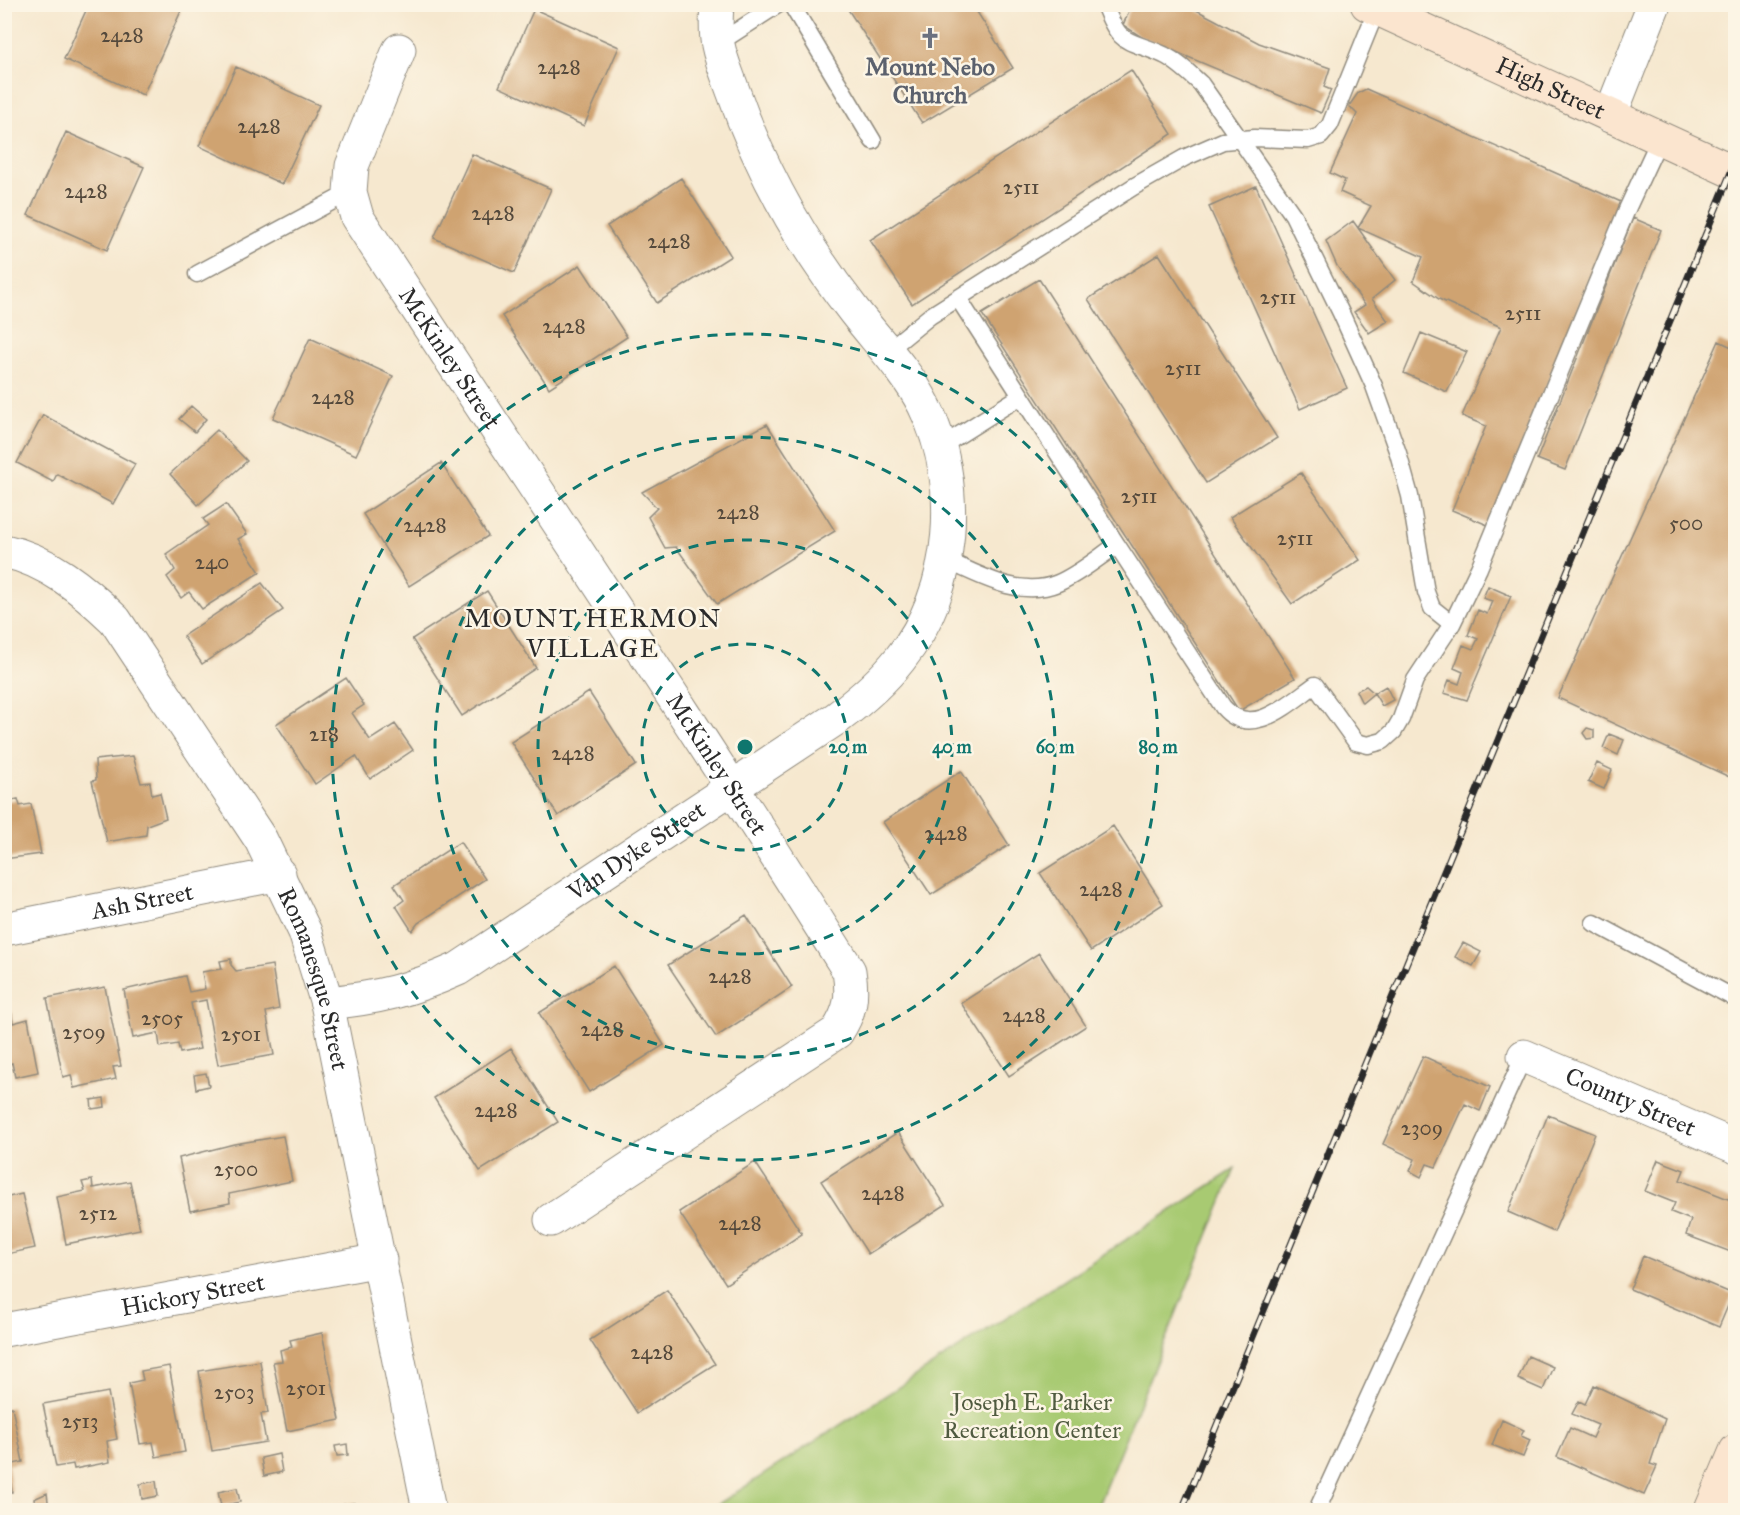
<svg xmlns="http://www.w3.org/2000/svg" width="1740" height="1515" viewBox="0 0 1740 1515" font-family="'IM FELL Great Primer',serif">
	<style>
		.green { fill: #a8ca72; stroke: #6a7a4e; stroke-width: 1.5 }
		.building { fill: #cfa371 }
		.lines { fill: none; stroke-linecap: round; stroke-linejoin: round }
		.service-casing { stroke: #908a7d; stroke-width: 19 }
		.minor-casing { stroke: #908a7d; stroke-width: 35 }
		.tertiary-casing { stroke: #908a7d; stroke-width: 35 }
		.secondary-casing { stroke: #908a7d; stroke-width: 35 }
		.service { stroke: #fff; stroke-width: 16 }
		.minor { stroke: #fff; stroke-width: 33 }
		.tertiary { stroke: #fff; stroke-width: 33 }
		.secondary { stroke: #fbe5cf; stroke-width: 33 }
		.rail-casing { stroke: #2b2b2b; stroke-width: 7 }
		.rail { stroke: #fcf5e5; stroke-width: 4.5; stroke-dasharray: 14; stroke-linecap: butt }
		.ring { fill: none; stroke: #0f766e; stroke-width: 3; stroke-dasharray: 10 8 }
		.labels { text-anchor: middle; stroke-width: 5; stroke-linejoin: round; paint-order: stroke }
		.number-label { font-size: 21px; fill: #54493c }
		.worship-label { font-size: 24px; font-weight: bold; fill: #5b616d; stroke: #fcf5e5 }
		.street-label { font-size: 24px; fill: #2b2b2b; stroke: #fcf5e5 }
		.park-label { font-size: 24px; fill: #505b40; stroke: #fcf5e5 }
		.neighbourhood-label { font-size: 26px; letter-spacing: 1.5px; fill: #2b2b2b; stroke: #fcf5e5 }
		.centre { fill: #0f766e; stroke: #fcf5e5; stroke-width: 3 }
		.ring-label { font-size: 18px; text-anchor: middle; font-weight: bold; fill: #0f766e; stroke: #fcf5e5; stroke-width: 5; stroke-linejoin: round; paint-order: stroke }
	</style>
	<rect width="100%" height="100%" fill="#fcf5e5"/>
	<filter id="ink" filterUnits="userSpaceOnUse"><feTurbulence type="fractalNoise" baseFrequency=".0167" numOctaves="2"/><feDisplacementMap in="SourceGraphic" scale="12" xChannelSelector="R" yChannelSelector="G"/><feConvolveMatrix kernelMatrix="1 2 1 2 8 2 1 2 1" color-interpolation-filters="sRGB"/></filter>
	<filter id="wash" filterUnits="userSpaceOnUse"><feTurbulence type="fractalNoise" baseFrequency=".008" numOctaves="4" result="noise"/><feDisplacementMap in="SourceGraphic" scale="24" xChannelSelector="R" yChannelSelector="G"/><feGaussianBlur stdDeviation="1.35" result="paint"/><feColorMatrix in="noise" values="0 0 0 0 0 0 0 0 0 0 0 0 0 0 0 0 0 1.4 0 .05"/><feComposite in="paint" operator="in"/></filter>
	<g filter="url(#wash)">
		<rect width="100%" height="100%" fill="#f6e8cf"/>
		<path class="green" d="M1235,1169L1096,1510H709Z"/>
		<g id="blocks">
			<path class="building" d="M89,4H166L181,11L143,95L64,59Z
				M852,4H972L1013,68L922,123L847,8Z
				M1132,4H1185L1259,43L1330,68L1324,87L1331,90L1321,113L1143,38L1123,25Z
				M534,9L619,47L584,126L499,87Z
				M236,67L319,105L282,184L199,146Z
				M1131,70L1172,134L912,304L870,240Z
				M1366,89L1621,202L1490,526L1452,510L1486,426L1462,416L1501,327L1439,299L1413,281L1423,257L1358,228L1371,206L1340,192L1345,180L1330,173L1357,114L1349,106L1358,93Z
				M66,132L144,167L107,250L28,215Z
				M472,154L551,189L514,273L434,238Z
				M681,178L731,256L657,303L607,226Z
				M1256,186L1347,388L1300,409L1209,207Z
				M1633,218L1661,230L1565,470L1537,459Z
				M1353,221L1395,280L1372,299L1388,321L1369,333L1354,312L1365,305L1337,266L1326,241Z
				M1159,254L1277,438L1206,483L1088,299Z
				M580,265L627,337L549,388L502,316Z
				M1039,279L1295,678L1239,711L982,314Z
				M1421,333L1467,352L1447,392L1404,373Z
				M310,338L393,376L356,455L273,418Z
				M1719,341L1736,349V780L1558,698Z
				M191,406L206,419L195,432L179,419Z
				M43,415L135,464L113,504L57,474L53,482L17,463Z
				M767,424L835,531L717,604L676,547L665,548L648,517L657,508L642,492Z
				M217,430L247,461L198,505L170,474Z
				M441,463L488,536L409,586L363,514Z
				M1301,473L1360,560L1292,604L1230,517Z
				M226,504L247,534L238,539L260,572L202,609L189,592L181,598L167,577L175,570L166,554L208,525L203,519Z
				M262,583L283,610L202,664L183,636Z
				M1488,586L1511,596L1467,700L1444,693L1449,680L1459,684L1463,672L1454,668L1463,645L1473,649L1478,639L1468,635L1478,610L1487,614L1492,601L1483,598Z
				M487,591L536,668L462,716L412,639Z
				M346,678L364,705L352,713L370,740L395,724L413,750L370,779L356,756L315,784L276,724Z
				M1366,686L1374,693L1362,703L1356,691Z
				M1386,686L1393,700L1382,706L1374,693Z
				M589,692L636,765L558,816L511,742Z
				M1587,728L1594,730V738L1587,739L1583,733Z
				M1609,734L1624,740L1618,755L1603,748Z
				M133,756L141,783L150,782L152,795L160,793L166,818L147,825L146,835L107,842L92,781L96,780L95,760Z
				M1597,763L1612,770L1604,789L1588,782Z
				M961,771L1009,845L931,895L883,822Z
				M18,799L20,806L31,804L41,854L4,859V802Z
				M1113,826L1163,904L1091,951L1040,873Z
				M460,842L485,879L418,923L412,931L396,906L404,900L394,885Z
				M746,915L792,987L716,1037L668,965Z
				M1463,943L1481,952L1473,966L1455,957Z
				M1039,953L1086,1026L1009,1076L961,1003Z
				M231,959V965L236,971L272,965L279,1009L266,1012L274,1055L218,1065L206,1000L191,1003L200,1049L180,1053L178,1044L160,1047L158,1033L133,1038L124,990L185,976L189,992L205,989L202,972L222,969L220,961Z
				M614,966L664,1045L589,1092L539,1013Z
				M105,987L121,1066L113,1067L116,1079L74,1088L71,1075L63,1077L47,998Z
				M4,1011H11L13,1023L28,1019L38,1072L15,1077L12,1063L4,1065Z
				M511,1048L558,1122L480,1171L434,1098Z
				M1423,1056L1490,1087L1480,1111L1465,1104L1436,1167L1427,1164L1421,1177L1410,1171L1415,1159L1383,1144Z
				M206,1073L209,1086L196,1089L194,1075Z
				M104,1098L105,1107L92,1109L91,1100Z
				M1548,1115L1595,1134L1554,1232L1508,1212Z
				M898,1132L945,1205L868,1254L821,1181Z
				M283,1136L292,1181L229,1194L230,1203L190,1211L179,1158L234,1144Z
				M1658,1160L1684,1170L1680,1180L1736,1202V1254L1686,1235L1691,1220L1671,1212L1675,1203L1645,1191Z
				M755,1162L802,1234L726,1284L679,1212Z
				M92,1180L93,1188L130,1181L140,1229L66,1244L57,1197L85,1191L82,1182Z
				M22,1194L35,1248L7,1254L4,1246V1198Z
				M1643,1256L1733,1294L1719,1327L1630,1289Z
				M667,1290L715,1364L637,1413L590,1340Z
				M322,1333L340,1420L287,1431L273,1362L282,1361L280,1350L292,1347L290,1340Z
				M1528,1356L1553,1367L1543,1390L1518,1379Z
				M260,1361L268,1413L261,1414L266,1442L212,1451L199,1371Z
				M169,1366L185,1452L156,1457L153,1442L140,1444L129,1383L143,1380L141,1371Z
				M1594,1385L1665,1419L1650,1464L1657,1466L1644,1495L1557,1457L1570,1428L1592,1438L1598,1425L1572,1414L1579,1401L1585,1404Z
				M108,1392L117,1439L107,1441L110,1462L74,1469L73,1464L56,1467L43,1404Z
				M12,1407L23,1462L8,1465L12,1492L4,1494V1409Z
				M1502,1420L1524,1430L1521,1436L1530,1440L1523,1457L1492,1445Z
				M347,1444L348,1455L337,1456L335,1446Z
				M279,1454L282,1472L264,1476L261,1458Z
				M156,1481L158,1496L142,1499L140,1484Z
				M237,1488L240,1502L221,1506L218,1492Z
				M47,1493L49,1510H36L34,1499Z
				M354,1503L355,1510H313V1509Z"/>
		</g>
	</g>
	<g filter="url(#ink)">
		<use href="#blocks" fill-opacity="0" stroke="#908a7d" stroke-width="1.5"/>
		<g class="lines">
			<defs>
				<path id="service" d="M791,4L873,141
					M1104,4C1121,49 1127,38 1164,55C1178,62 1189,73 1201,84L1293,215L1341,313L1374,386L1398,453L1410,496L1426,592L1432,608L1452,624
					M717,44L779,4
					M197,274L350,192
					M887,351L930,316L1133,187L1184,158L1223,141L1254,138L1308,140L1321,136L1330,125L1377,9
					M940,447L1021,396L958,298
					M1117,545L1223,707C1251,740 1288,704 1315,685L1356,742L1368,745L1383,741L1394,731L1401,719L1415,680L1452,624L1479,568L1628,207L1660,138
					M944,559C979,575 1020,599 1058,583C1079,574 1099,557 1117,545L1021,396
					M1594,923L1736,999
					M1317,1510L1524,1056"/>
				<g id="minor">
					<path id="s1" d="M399,50L352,166L350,192L357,217C521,468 690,717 849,971C853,996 851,1011 837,1032L551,1220"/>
					<path id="s2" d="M4,551C48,560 84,590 115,620L261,840L305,932L327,1003L429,1510"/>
					<path id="s3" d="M4,929L279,874"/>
					<path id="s4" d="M327,1003C378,998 411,990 458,969L837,718C861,700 882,682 900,659C956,589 963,484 924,405C906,370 878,342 854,311C801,243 760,169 732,88C727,74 721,60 718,45C715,33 716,18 717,4"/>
					<path id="s5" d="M1524,1056L1736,1147"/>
					<path id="s6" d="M4,1330L380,1260"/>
				</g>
				<path id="tertiary" d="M1610,116L1654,4"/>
				<g id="secondary">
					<path id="s7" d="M1367,4L1736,173"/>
					<path d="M1711,1510L1736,1451"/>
				</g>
			</defs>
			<use href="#service" class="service-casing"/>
			<use href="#minor" class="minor-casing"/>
			<use href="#tertiary" class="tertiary-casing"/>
			<use href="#secondary" class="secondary-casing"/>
			<use href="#service" class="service"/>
			<use href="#minor" class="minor"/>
			<use href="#tertiary" class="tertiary"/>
			<use href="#secondary" class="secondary"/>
			<defs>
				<path id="rail" d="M1182,1510L1736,160"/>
			</defs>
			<use href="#rail" class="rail-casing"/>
			<use href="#rail" class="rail"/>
		</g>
	</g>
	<g class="ring">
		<circle cx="745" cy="747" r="103"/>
		<circle cx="745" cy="747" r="207"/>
		<circle cx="745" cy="747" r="310"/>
		<circle cx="745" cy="747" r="413"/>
	</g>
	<defs>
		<symbol id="church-bare" viewBox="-9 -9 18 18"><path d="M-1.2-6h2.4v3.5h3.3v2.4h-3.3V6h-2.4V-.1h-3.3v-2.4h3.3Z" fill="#6b7280" stroke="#fcf5e5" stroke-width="2.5" paint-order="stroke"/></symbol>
	</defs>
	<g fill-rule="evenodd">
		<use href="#church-bare" x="915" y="23" width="30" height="30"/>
	</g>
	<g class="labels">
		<g class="number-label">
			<text x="122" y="42">2428</text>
			<text x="559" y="74">2428</text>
			<text x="259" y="133">2428</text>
			<text x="1021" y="194">2511</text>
			<text x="86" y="198">2428</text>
			<text x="493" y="220">2428</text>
			<text x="669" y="248">2428</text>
			<text x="1278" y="304">2511</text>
			<text x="1523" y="320">2511</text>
			<text x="564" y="333">2428</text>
			<text x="1183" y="375">2511</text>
			<text x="333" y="404">2428</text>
			<text x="1139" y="503">2511</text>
			<text x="738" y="519">2428</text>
			<text x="1686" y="530">500</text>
			<text x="425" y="532">2428</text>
			<text x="1295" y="545">2511</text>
			<text x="212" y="569">240</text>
			<text x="324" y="741">218</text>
			<text x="573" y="760">2428</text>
			<text x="946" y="840">2428</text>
			<text x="1101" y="896">2428</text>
			<text x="730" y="983">2428</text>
			<text x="1024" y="1022">2428</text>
			<text x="162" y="1025">2505</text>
			<text x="602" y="1036">2428</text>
			<text x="84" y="1039">2509</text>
			<text x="241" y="1041">2501</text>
			<text x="496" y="1117">2428</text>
			<text x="1422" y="1135">2309</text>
			<text x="236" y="1176">2500</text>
			<text x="883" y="1200">2428</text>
			<text x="98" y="1220">2512</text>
			<text x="740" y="1230">2428</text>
			<text x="652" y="1359">2428</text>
			<text x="306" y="1395">2501</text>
			<text x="234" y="1399">2503</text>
			<text x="80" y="1428">2513</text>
		</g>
		<g class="worship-label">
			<text x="930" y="75">Mount Nebo<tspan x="930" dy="28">Church</tspan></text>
		</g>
		<g class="street-label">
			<text dy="8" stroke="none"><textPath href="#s7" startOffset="202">High Street</textPath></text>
			<text dy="8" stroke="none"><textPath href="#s1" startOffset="346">McKinley Street</textPath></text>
			<text dy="8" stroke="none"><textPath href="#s1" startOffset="832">McKinley Street</textPath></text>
			<text dy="8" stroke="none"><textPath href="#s4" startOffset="350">Van Dyke Street</textPath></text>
			<text dy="8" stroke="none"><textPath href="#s3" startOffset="141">Ash Street</textPath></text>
			<text dy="8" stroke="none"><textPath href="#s2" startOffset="546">Romanesque Street</textPath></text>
			<text dy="8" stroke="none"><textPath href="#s5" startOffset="116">County Street</textPath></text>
			<text dy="8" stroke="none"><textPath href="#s6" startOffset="192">Hickory Street</textPath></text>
		</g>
		<g class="park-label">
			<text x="1032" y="1410">Joseph E. Parker<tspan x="1032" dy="28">Recreation Center</tspan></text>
		</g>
		<g class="neighbourhood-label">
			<text x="593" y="627">MOUNT HERMON<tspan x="593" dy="30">VILLAGE</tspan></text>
		</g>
	</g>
	<circle cx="745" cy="747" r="9" class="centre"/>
	<g class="ring-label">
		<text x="848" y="753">20 m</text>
		<text x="952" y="753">40 m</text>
		<text x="1055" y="753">60 m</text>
		<text x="1158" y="753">80 m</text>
	</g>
	<rect width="1740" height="1515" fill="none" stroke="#fcf5e5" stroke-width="24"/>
</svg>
